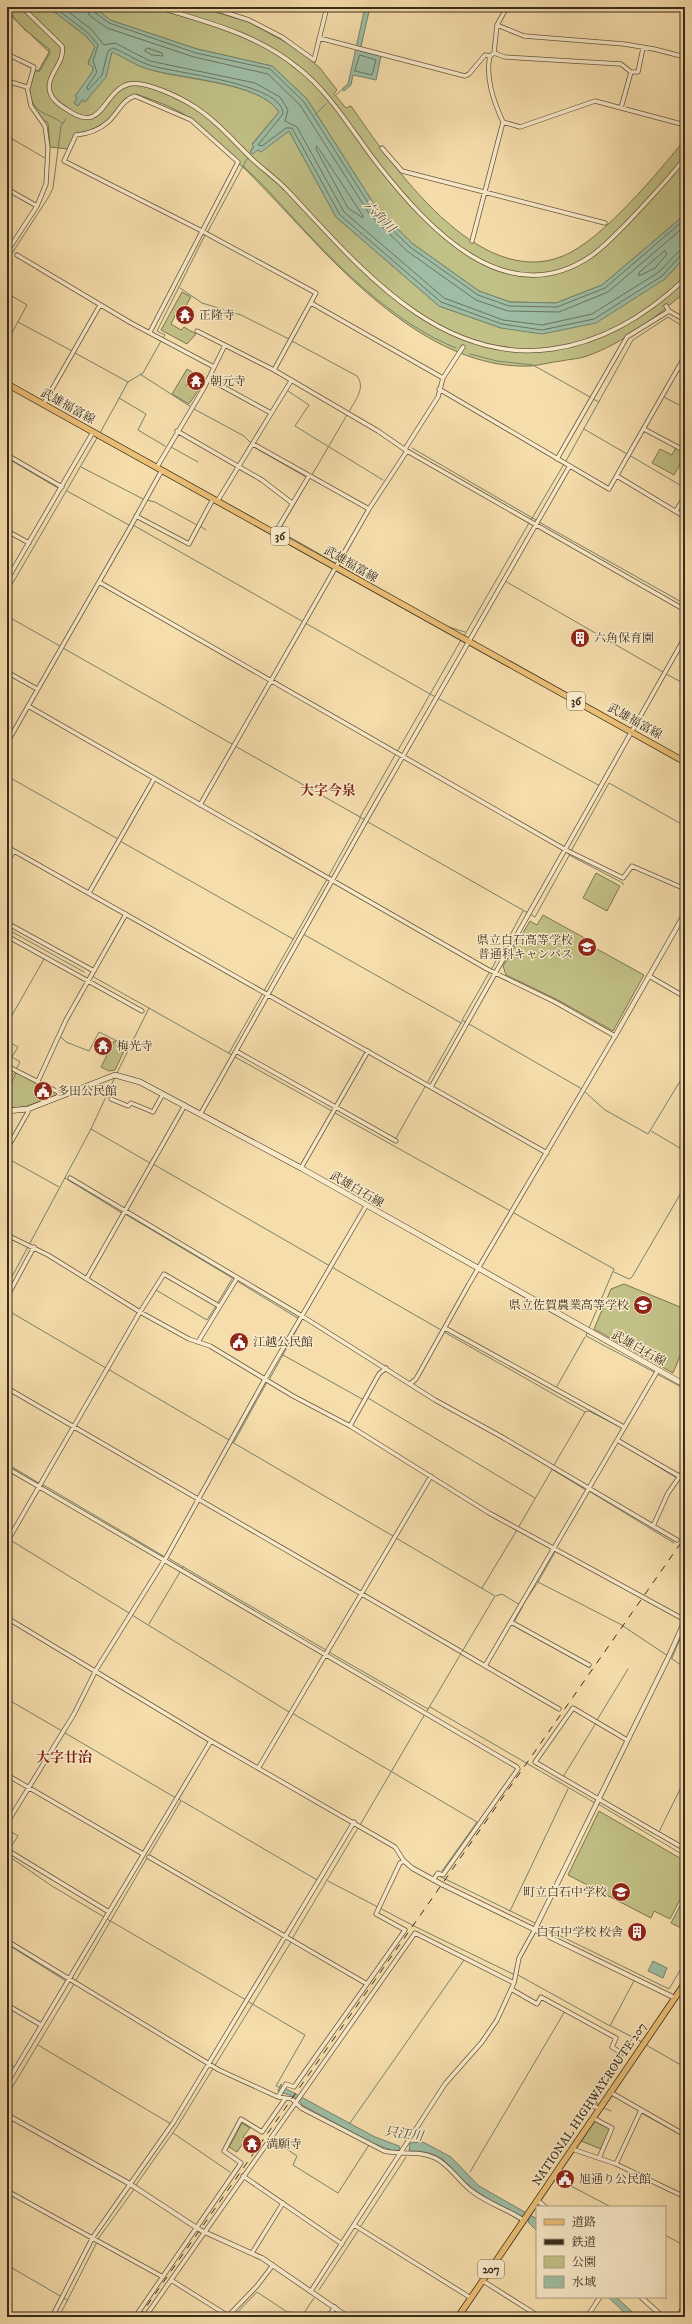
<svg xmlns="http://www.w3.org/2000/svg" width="692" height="2324" viewBox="0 0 692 2324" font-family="'IM FELL DW Pica','Noto Serif JP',serif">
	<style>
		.green { fill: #c1c086; stroke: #7d7652 }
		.water { fill: #9ebda4; stroke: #76836e }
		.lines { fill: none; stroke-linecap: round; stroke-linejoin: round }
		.shore { stroke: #6c7460; stroke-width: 1 }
		.stream { stroke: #76836e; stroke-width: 1 }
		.minor-casing { stroke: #685841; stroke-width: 5 }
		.tertiary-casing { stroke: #685841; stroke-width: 5.5 }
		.secondary-casing { stroke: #392c1d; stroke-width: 6 }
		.primary-casing { stroke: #392c1d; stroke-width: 7 }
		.trunk-casing { stroke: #392c1d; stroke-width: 7 }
		.minor { stroke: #f9eac9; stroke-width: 3.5 }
		.tertiary { stroke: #f9eac9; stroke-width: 4 }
		.secondary { stroke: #f9eac9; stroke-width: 5 }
		.primary { stroke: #ebbf76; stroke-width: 5.5 }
		.trunk { stroke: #ebbf76; stroke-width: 5.5 }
		.rail { stroke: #392c1d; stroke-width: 1; stroke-dasharray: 7 7; stroke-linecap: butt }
		.labels { text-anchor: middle; stroke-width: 3; stroke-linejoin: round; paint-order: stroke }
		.shield { fill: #f9eac9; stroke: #736551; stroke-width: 1 }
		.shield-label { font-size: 11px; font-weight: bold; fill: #392c1d }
		.poi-label { font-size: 12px; fill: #392c1d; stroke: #f9eac9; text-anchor: start }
		.street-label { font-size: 12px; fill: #392c1d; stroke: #f9eac9 }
		.water-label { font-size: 13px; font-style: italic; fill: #52503f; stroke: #f9eac9 }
		.quarter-label { font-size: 14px; font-weight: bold; fill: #7a1f14; stroke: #f9eac9 }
	</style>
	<rect width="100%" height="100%" fill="#f6deac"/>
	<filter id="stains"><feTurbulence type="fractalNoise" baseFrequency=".005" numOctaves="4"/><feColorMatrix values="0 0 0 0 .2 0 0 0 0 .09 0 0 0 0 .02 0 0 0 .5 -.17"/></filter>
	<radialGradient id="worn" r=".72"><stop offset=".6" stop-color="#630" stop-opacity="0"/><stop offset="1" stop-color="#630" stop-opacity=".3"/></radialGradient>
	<path class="green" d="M7,7H48L86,36L95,47L88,63L93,67V71L76,96L78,106L82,100L85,102L105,77L112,51C123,57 136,65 148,69C182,80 261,82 279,112L252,144L254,146L250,151L259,150L261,151L289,131L336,217L439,306L501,328L665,279L685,257V292C656,317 624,343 587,356C579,359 570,359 561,361C551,362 541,365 531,366C443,370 363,294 307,234C287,213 268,192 247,171C227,153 211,132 188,117C173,107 153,100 136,94C123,100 120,107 111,117C101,127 88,131 75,135L68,149L50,147L48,123C29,112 25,90 35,71L39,70L49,52L7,12Z
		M94,7H199L249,22L298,49L320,68L337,90L334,94L346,108L351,106C392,165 478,291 563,256C601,241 659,172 685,139V211L681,218L602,285L556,303L510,302L479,291L413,244L377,209L307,99L272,66L197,49L110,20Z
		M182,292L191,297L183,311L178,309L171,324L181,330L184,327L196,334L187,344L161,330Z
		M187,369L192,372L186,385L193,388L197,382L202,385L189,404L172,394Z
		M676,447L685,452V455L674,475L652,463L660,449L672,455Z
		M596,873L620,886L607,911L583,898Z
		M543,915L590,941L588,944L644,975L613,1031L556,999L506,975L503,966L530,921L537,925Z
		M114,1041L126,1047L115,1070L109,1071L101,1067Z
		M16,1073H18L59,1094L25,1107L7,1108V1092Z
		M624,1284L685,1309V1344L673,1373L594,1329L611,1289Z
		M599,1811L685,1861V1890L670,1919L654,1911L651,1918L568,1875Z
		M685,1896V1930L671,1923Z
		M594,2121L610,2129L601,2149L581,2141Z
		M242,2123L250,2128L243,2137L246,2139L237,2152L229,2147Z"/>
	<path class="water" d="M48,7H94L110,20L197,49L272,66L307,99L377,209L413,244L479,291L510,302L556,303L602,285L681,218L685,211V257L665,279L596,323L542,334L501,328L439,306L336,217L289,131L261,152L258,150L253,154L250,152L254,147L252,145L279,112C261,82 181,79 148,69C136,66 124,57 112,52L106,77L85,102L82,100L78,106L74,103L77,98L75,96L93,71V67L88,64L95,47L86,36Z
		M365,7H370L360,51L381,56L376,80L353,75L351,85L344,91L342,89L348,84Z
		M653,1961L667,1968L663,1978L648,1971Z
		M281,2084V2086L375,2137L399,2146L400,2150L396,2152L372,2143L302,2105C298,2095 286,2095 278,2091Z
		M423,2142L451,2157L479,2186L537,2219V2231L528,2222L529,2220C511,2210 491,2202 475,2190C448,2171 449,2150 409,2151L410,2143Z
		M608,2297H616L638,2317H629Z"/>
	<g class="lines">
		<path class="shore" d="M54,7L88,33L98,45L93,61L97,72L87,87L88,90L102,75L108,51L113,48C125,52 136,61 149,65C172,73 284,83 283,114L258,145L262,146L286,128H292L340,215L441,302L502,324L542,330L594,319L662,276L680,256L685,255
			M62,7L91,29L104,45L115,43L150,61L255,83L280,97L288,110L285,121L297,127L344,212L444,298L503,320L542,325L592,314L659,272L678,252L685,250
			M87,7L89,15L107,28L194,57L268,74L300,105L370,215L407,251L476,300L508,311L559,312L608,292L685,226
			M92,7L93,11L109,23L196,53L270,69L304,102L374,212L410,247L478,295L509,306L557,307L605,288L685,219
			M147,48L162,53L163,56L152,55L145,51Z
			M360,55L376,60L372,75L355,71Z
			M317,146L363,216V218L348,208L316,149Z
			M665,251L667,254L655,268L639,276V273Z"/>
		<path class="stream" d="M7,10L25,30L49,49L50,53L39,72L36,70
			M18,61L31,68
			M32,81L34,70
			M336,95L343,89
			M32,101C36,114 53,115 62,123
			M315,115L326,104
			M7,136L45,158
			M243,166C267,187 286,211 308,234C350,278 399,325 456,348
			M207,233L247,159
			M7,240L12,243
			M7,261L48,198L53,188L61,126L66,119
			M180,288L202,303L241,315L289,339
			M7,293L27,305L7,342
			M18,322L72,351
			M163,338L165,335L157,331L205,235
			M292,341L357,376C366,388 355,400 349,412
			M75,353L128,382
			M470,354L497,361L533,365L590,397
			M140,374L191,407
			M288,391L309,405L295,426L383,480
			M664,397L685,408
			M119,398L146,414L138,430L165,446
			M593,399L599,402
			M194,409L244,436L251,443
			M584,429L627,454
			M100,433L128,382L143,373L161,341
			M252,446L306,477
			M171,447L198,462
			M412,448L536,520
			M629,455L685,488
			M7,458L58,488
			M566,461L633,340L668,317L685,328
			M81,467L143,499
			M67,491L129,525
			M146,500L155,502L197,525
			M531,520L564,464
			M539,522L685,604
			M133,525L430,694L600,786
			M200,526L206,530
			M337,564L279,531L347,415
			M339,565L390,595
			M505,581L663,672
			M7,593L97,438
			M7,616L60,646
			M449,627L465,632
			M464,636L529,523
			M63,648L232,744
			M666,674L685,684
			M235,746L360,817L395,755
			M397,752L461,640
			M7,776L118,839
			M368,822L535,917L570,854
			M120,841L293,939
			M571,851L609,783L685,826
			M569,855L623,883V885
			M328,877L360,819V817L365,820
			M7,929L84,972
			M303,934L461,1023
			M491,970L523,911
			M92,976L232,1055
			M466,1022L462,1020L489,973
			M7,1024L44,959
			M469,1024L582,1089
			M61,1037L66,1042L89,1051L99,1032L129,1047
			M7,1041L18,1047L12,1057L20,1062L7,1086
			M229,1053L327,879
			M235,1057L332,1111
			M117,1073L149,1008
			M427,1083L462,1021
			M584,1091L605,1110L648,1134L685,1073
			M335,1113L614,1269L589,1328
			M91,1129L150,1163
			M651,1131L685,1151
			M396,1138L426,1085
			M7,1158L59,1187
			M153,1164L441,1330
			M65,1178L122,1213
			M125,1214L234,1279
			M614,1272L629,1279L632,1277L685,1186
			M237,1281L299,1319
			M7,1286L91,1129L115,1077
			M156,1290L207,1320L216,1306
			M217,1304L232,1279
			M7,1310L229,1440
			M444,1332L585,1412L554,1465
			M587,1333L586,1336L654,1372
			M283,1355L362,1399L365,1396
			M657,1374L685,1389
			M269,1380L302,1320
			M556,1388L585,1337
			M368,1398L535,1498
			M585,1412L589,1411L622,1428
			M619,1440L624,1430
			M232,1442L393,1536
			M234,1442L267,1382
			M631,1450L675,1477
			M7,1464L39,1483
			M553,1470L586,1490
			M42,1484L165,1557
			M589,1491L674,1543
			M518,1528L553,1468
			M7,1538L129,1613
			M396,1538L495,1596L427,1711
			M555,1552L538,1582L620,1624L668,1656
			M168,1558L326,1650
			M482,1588L517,1530
			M496,1596L502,1594L520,1605
			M522,1606L538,1582
			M132,1615L289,1712
			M514,1622L523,1606
			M149,1624L183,1567
			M512,1625L590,1668
			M329,1652L428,1709
			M671,1658L685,1668
			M672,1658L685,1627
			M7,1699L62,1731
			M430,1707L595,1803
			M292,1713L477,1822L442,1871
			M597,1720L628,1669
			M65,1733L176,1798
			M563,1777L596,1723
			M182,1801L317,1880
			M598,1804L685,1856
			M360,1825L425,1714
			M7,1829L18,1836L9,1850
			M659,1832L685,1779
			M7,1855L52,1886L104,1917
			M149,1855L181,1801L179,1799
			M439,1876L535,1923
			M328,1881L418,1928L515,1975
			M510,1911L568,1789
			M107,1919L246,2000
			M538,1925L669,1989L685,1962
			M292,1939L358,1828
			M7,1944L66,1981
			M518,1975L610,2026L635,1979
			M75,1982L147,1858
			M249,2002L305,2035L276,2086L279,2087
			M611,2026L642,2042
			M38,2045L171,2124
			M646,2045L681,2065
			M7,2062L15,2067
			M7,2096L74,1984
			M600,2105L596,2103L633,2037
			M604,2108L611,2111
			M643,2114L685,2137
			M350,2123L464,1960
			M173,2133L230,2172
			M272,2139L297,2156L293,2165L338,2193L369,2145
			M470,2172L565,2011
			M136,2185L177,2127L291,1942
			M569,2185L611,2207
			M361,2226L406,2157
			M665,2235L685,2246
			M98,2239L135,2188
			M7,2265L67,2300
			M319,2290L358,2231
			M59,2317L97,2242
			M233,2317L257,2292L287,2312L304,2313L314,2298
			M676,2317L685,2298"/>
		<defs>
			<path id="minor" d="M22,7L62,46C66,63 45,75 50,92C52,100 60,105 66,109C104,136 101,92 129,84C145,80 181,98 195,107C215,120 230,137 247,154C259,167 275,177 287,190C357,264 437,365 552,349C603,342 648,314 685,279
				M158,7C207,22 256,34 297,67C331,93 353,133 379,166C428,228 506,314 591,256C604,247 615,235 626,224C646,203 667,181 685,158
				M209,7L249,20L282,37L314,60L327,7
				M497,25L524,36L624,44L654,49L685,57
				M319,38L465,76L469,74L485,55L490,56
				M494,53L490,56C485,78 494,102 503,122L520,127L595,101L685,125
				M494,53L505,57L621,64L631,72H638L643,48
				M494,53L497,25L507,7
				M7,54L34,67L28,88
				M7,81L27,87L31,106L45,126L48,148L46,184L37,206L7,252
				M621,108L631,72
				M382,148L402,171L605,223
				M7,189L37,206
				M472,241L503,122
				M17,255L131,323L214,367
				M311,303L443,378
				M666,306L669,311L685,320
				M197,331L274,370L378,431L407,451L685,610
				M150,332L238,162L191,120L135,96C123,99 117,114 108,122C99,130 88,134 76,135L64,161L202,231L209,235L316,293L274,370
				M678,368L685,371
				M209,379L271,413
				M439,389L609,489L685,356
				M43,405L100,305
				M644,429L685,451
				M177,431L262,480L292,503
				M253,444L369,509
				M405,449L438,397L443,378L463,347
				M7,455L62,487
				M557,459L627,337L669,311
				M157,467L204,388L225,345
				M617,476L685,517
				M218,500L291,381
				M676,511L685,496
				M136,516L189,544L213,499
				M132,524L162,470
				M7,531L29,543
				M275,533L309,476
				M7,580L93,432
				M99,582L566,850L623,878L632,866L685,889
				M7,672L37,689
				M28,706L487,969L555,1002L615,1036L469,1284L416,1379L410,1384
				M7,743L131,526
				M200,805L369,509L407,451
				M7,847L547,1153
				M7,862L14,851
				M89,893L154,779
				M7,923L94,971
				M7,936L142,1011
				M649,976L685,997
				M236,1051L396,1141
				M7,1066L64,1095
				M38,1081L66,1020L126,914
				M431,1087L685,637
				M111,1099L128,1106L131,1103L153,1112L163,1094
				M201,1113L368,817L569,467
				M7,1149L28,1112V1109
				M301,1168L368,1051
				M70,1178L302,1316L435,1400L502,1437L653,1526L668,1493L682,1473
				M7,1235L48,1255L140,1312L189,1339L210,1346L293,1396L350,1426L489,1513L685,1620
				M87,1278L185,1105
				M7,1297L34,1247
				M445,1328L624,1427
				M198,1342L237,1278
				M7,1388L460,1651
				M350,1426L379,1374L386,1368
				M617,1440L679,1476
				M685,1464L682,1473L685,1474
				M7,1468L517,1767L518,1769L443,1875L438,1873L433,1880
				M653,1526L677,1540
				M7,1542L140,1312L164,1274L219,1306
				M7,1618L211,1741L395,1847L404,1861L400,1863L376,1914L405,1930L367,1984L149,1857
				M511,1622L589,1665
				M463,1653L559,1709
				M485,1666L658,1370
				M627,1740L573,1708L535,1762L657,1833
				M259,1767L431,1476
				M7,1775L143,1854
				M7,1823L74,1714L96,1670L167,1556L265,1379L366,1206
				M659,1834L685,1849
				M7,1850L109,1912
				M7,1941L219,2070L278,2097L292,2099L301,2108L384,2151C400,2155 419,2150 435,2158C450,2165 459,2182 473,2192C489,2204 507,2209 523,2220
				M511,1989L537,2004L541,1997L616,2038L612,2047L620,2052L592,2105L599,2109
				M7,2005L41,2025
				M7,2083L211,1741
				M610,2092L685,2135
				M278,2097L286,2084L294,2087L367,1984
				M593,2118L612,2128L599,2158
				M572,2149L616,2164L685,2197
				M616,2164L641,2110
				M243,2176L342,2244
				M7,2191L163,2277
				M354,2225L471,2298
				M252,2253L283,2203
				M171,2280L230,2317
				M483,2281L540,2317
				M311,2291L445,2084L482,2042L497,2020L514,1983L519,1958L535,1929
				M228,2316L257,2286L273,2265
				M52,2317L93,2237L173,2123L354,1822
				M135,2317L241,2163L224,2151L241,2119L262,2132L285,2099
				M145,2317L415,1933L514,1983
				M328,2317L335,2307
				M587,2317L600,2297
				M680,2317L685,2307"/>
			<path id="tertiary" d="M615,1036L685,913
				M669,1656L685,1620
				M404,1861L412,1868L443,1885L675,1998
				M535,1929L668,1658
				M7,2115L130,2184L200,2230L262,2258L348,2317
				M537,2200L545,2207
				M641,2297L663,2317"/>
			<path id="secondary" d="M7,1111L28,1109L115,1075L140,1082L301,1168L685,1385"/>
			<path id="primary" d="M7,384L685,762"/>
			<path id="trunk" d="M458,2317L685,1983"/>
		</defs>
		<use href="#minor" class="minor-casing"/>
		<use href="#tertiary" class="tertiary-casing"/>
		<use href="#secondary" class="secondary-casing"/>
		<use href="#primary" class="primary-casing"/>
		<use href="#trunk" class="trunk-casing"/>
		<use href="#minor" class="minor"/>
		<use href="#tertiary" class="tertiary"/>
		<use href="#secondary" class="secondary"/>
		<use href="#primary" class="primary"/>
		<use href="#trunk" class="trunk"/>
		<path class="rail" d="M139,2317L685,1537"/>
	</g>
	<defs>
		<symbol id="temple-disc" viewBox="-11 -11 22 22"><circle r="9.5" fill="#8f2418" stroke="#f9eac9"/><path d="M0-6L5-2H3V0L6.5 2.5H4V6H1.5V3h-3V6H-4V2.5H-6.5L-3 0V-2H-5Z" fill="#fff"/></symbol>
		<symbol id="building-disc" viewBox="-11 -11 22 22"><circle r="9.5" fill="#8f2418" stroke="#f9eac9"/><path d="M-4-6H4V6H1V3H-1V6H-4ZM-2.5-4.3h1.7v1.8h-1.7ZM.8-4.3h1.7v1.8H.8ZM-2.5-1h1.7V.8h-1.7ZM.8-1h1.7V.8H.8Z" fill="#fff"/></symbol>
		<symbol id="school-disc" viewBox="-11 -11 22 22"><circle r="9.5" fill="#8f2418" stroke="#f9eac9"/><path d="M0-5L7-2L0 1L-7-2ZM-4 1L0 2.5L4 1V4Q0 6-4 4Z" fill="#fff"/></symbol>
		<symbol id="civic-disc" viewBox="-11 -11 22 22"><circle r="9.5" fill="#8f2418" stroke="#f9eac9"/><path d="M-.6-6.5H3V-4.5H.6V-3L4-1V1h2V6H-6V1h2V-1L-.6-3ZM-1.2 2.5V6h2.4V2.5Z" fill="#fff"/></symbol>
	</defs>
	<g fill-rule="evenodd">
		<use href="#temple-disc" x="174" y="304" width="22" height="22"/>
		<use href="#temple-disc" x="185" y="370" width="22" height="22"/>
		<use href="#building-disc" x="569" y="627" width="22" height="22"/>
		<use href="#school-disc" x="576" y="936" width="22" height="22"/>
		<use href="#temple-disc" x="92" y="1035" width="22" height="22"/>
		<use href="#civic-disc" x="32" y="1080" width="22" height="22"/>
		<use href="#school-disc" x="632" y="1294" width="22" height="22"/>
		<use href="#civic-disc" x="228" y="1331" width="22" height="22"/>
		<use href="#school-disc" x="610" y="1881" width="22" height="22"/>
		<use href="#building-disc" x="626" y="1921" width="22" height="22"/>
		<use href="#temple-disc" x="241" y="2133" width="22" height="22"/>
		<use href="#civic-disc" x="554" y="2168" width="22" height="22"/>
	</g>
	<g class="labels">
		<g class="shield">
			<rect x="271" y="527" width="18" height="18" rx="3"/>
			<rect x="567" y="692" width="18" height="18" rx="3"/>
			<rect x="478" y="2260" width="26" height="18" rx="3"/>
		</g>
		<g class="shield-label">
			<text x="280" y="540">36</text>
			<text x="576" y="705">36</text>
			<text x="491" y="2273">207</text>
		</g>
		<g class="poi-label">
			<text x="199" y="319">正隆寺</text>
			<text x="210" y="385">朝元寺</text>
			<text x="594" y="642">六角保育園</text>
			<text x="573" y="944" text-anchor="end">県立白石高等学校<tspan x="573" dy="14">普通科キャンパス</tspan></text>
			<text x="117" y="1050">梅光寺</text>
			<text x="57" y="1095">多田公民館</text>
			<text x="629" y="1309" text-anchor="end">県立佐賀農業高等学校</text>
			<text x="253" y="1346">江越公民館</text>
			<text x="607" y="1896" text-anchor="end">町立白石中学校</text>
			<text x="623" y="1936" text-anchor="end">白石中学校 校舎</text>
			<text x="266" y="2148">満願寺</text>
			<text x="579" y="2183">旭通り公民館</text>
		</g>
		<g class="street-label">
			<text transform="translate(68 406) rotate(29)" y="4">武雄福富線</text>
			<text transform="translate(351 564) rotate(30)" y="4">武雄福富線</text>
			<text transform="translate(635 721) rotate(29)" y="4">武雄福富線</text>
			<text transform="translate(357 1189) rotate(30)" y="4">武雄白石線</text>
			<text transform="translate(639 1348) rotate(29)" y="4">武雄白石線</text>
			<text transform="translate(589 2104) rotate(-56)" y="4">NATIONAL HIGHWAY ROUTE 207</text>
		</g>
		<g class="water-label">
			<text transform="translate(380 216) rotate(45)" y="5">六角川</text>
			<text transform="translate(404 2133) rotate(8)" y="5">只江川</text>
		</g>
		<g class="quarter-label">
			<text x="328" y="795">大字今泉</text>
			<text x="64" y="1762">大字廿治</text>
		</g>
	</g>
	<rect width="692" height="2324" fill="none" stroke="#f6deac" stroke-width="24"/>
	<rect x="8" y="8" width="676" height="2308" fill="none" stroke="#392c1d" stroke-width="2"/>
	<rect x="12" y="12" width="668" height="2300" fill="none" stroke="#392c1d"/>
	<rect x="536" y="2206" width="130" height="92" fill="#f9eac9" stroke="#ac9e84"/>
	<rect x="544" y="2219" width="20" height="6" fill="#ebbf76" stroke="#ac9e84"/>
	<text x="572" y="2226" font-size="12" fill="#392c1d">道路</text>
	<rect x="544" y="2239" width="20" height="6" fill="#392c1d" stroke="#ac9e84"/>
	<text x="572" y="2246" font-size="12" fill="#392c1d">鉄道</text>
	<rect x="544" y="2256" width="20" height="12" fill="#c1c086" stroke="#ac9e84"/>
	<text x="572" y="2266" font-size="12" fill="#392c1d">公園</text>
	<rect x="544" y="2276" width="20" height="12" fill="#9ebda4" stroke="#ac9e84"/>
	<text x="572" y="2286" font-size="12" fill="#392c1d">水域</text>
	<rect width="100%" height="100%" filter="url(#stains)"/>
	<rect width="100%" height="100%" fill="url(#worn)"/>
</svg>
